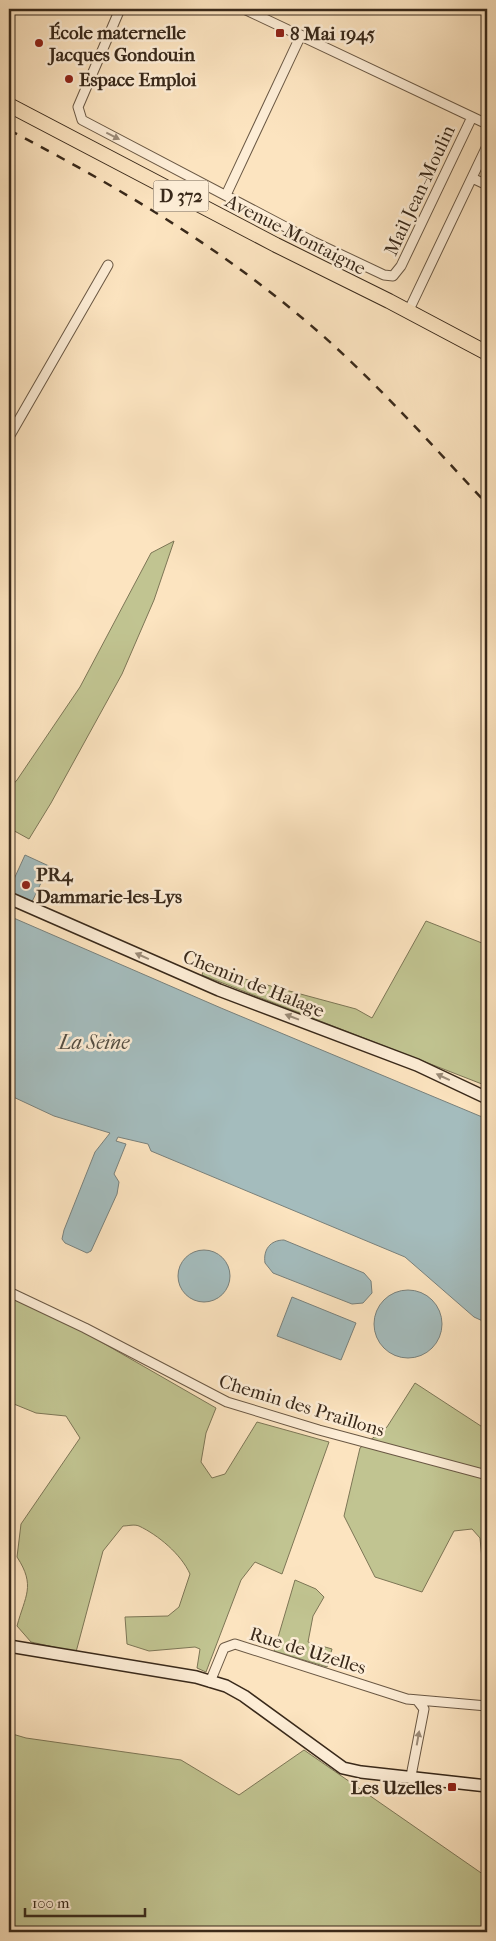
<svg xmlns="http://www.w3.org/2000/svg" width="496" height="1941" viewBox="0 0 496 1941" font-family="'IM FELL French Canon',serif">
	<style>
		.green { fill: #c1c491; stroke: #7d7656 }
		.water { fill: #a4bcbd; stroke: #79817c }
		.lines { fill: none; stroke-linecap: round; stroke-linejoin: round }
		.street-casing { stroke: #6a5844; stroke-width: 11 }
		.secondary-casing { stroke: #39291a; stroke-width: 14 }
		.primary-casing { stroke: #39291a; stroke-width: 16 }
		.street { stroke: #fdedd6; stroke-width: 9 }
		.secondary { stroke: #fdedd6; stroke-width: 11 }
		.primary { stroke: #fce4c0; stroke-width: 14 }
		.rail { stroke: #39291a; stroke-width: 2.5; stroke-dasharray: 9 9; stroke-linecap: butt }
		.oneway { fill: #9b8b78 }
		.poi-dot { fill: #8f2418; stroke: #fdedd6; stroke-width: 2 }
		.labels { text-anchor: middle; stroke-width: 5; stroke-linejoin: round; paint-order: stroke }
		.shield { fill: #fdedd6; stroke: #746452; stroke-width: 1 }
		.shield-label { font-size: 18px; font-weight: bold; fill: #39291a }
		.poi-label { font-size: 19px; font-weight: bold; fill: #39291a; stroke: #fdedd6; text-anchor: start }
		.street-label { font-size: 19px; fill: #39291a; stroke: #fdedd6 }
		.water-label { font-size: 20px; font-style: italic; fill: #544e43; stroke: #fdedd6 }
	</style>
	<rect width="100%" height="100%" fill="#fce4c0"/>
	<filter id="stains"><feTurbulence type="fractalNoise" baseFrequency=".004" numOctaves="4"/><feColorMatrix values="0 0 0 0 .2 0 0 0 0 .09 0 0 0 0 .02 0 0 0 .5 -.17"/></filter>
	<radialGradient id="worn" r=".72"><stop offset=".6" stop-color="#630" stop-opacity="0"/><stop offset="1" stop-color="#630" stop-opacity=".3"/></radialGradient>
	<path class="green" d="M174,541L154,600L122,674L51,803L29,839L9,828V789L17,780L80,687L151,553Z
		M426,921L487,945V1086L202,975L204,968L356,1009L372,1018Z
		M9,1295L70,1324L216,1408L206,1433L201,1462L212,1478L225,1474L257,1422L329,1442L282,1574L255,1562L241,1580L206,1672L197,1668L200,1649L195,1647L149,1651L127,1644L125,1617L168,1616L179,1607L190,1574C181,1554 158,1535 139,1526C134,1524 128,1526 123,1526L103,1551L76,1652L31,1642L17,1626C25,1596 36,1586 17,1557L21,1524L80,1438L66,1416L36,1413L9,1402Z
		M415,1383L487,1430V1613L480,1538L472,1529L454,1531L422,1592L375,1577L344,1516L360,1448L387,1427Z
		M295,1580L316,1589L324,1597L313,1616L308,1642L332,1649L327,1667L274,1651Z
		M9,1733L26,1738L181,1760L239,1795L304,1750L487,1877V1932H9Z"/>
	<path class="water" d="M25,855L49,866L30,906L9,896V890Z
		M9,916L221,1008L487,1119V1323L474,1317L405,1257L151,1151L148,1144L118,1137L116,1141L126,1144L114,1174L119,1182L117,1194L91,1251L87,1253L65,1243L62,1239L64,1230L95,1152L110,1133L54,1116L9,1095Z
		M284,1240L364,1273L371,1281L372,1293L363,1303L352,1304L273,1273L265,1263C263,1250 270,1240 284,1240Z
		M178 1276a26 26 0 1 1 52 0a26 26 0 1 1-52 0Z
		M374 1324a34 34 0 1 1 68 0a34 34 0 1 1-68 0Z
		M292,1297L356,1323L341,1360L277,1336Z"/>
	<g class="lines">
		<defs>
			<path id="street" d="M120,9L78,107L82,120L314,242L384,275L393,276L401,266L472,117
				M244,9L487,124
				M472,178L487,185
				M226,195L301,35
				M408,312L487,146
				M9,437L108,265
				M9,1292L85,1328L227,1402L319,1430L487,1475
				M210,1682L224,1648L235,1644L407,1699L487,1706
				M411,1776L424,1709L417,1700"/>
			<path id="secondary" d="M9,898L219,990L417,1065L487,1098
				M9,1646L196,1677L226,1686L244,1696L343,1768L361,1772L487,1786"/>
			<path id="primary" d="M9,105L276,245L389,301L487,353"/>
		</defs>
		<use href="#street" class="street-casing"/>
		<use href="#secondary" class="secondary-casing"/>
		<use href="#primary" class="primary-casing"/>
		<use href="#street" class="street"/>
		<use href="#secondary" class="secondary"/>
		<use href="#primary" class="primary"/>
		<path class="rail" d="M9,130C116,186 214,243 307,322C372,377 429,442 487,504"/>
	</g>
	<defs><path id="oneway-solid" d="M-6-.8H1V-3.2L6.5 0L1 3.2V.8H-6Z" transform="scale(1.25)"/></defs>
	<g class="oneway">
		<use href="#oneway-solid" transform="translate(113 136) rotate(27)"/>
		<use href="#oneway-solid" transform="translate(142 956) rotate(-156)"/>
		<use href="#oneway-solid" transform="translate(292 1017) rotate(-159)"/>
		<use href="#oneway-solid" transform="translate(443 1077) rotate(-155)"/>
		<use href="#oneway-solid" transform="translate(418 1738) rotate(-80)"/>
	</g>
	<g class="poi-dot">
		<rect x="275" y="28" width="10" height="10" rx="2.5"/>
		<circle cx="39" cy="43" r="5"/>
		<circle cx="69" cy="79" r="5"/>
		<circle cx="26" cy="885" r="5"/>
		<rect x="447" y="1782" width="10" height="10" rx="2.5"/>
	</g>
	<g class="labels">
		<rect class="shield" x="153.5" y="180.5" width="55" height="31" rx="4"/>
		<g class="shield-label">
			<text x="181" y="202">D 372</text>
		</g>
		<g class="poi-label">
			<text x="49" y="39">École maternelle<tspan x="49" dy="22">Jacques Gondouin</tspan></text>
			<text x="290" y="40">8 Mai 1945</text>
			<text x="79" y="86">Espace Emploi</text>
			<text x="36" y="881">PR4<tspan x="36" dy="22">Dammarie-les-Lys</tspan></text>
			<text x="442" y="1794" text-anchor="end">Les Uzelles</text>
		</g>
		<g class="street-label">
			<text transform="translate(419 190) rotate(-65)" y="7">Mail Jean-Moulin</text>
			<text transform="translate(296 234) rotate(27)" y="7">Avenue Montaigne</text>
			<text transform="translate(254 983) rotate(22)" y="7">Chemin de Halage</text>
			<text transform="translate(302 1405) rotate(17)" y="7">Chemin des Praillons</text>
			<text transform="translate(308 1650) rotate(17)" y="7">Rue de Uzelles</text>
		</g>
		<g class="water-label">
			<text x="94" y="1049">La Seine</text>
		</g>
	</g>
	<rect width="496" height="1941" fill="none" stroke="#fce4c0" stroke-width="30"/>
	<rect x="10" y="10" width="476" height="1921" fill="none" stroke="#39291a" stroke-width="2.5"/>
	<rect x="15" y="15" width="466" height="1911" fill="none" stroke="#39291a"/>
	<path d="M25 1908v8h120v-8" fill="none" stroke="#39291a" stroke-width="2.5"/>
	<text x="32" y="1908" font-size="15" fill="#39291a" stroke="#fdedd6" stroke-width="4" paint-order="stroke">100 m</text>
	<rect width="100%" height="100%" filter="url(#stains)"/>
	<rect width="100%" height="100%" fill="url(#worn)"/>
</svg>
